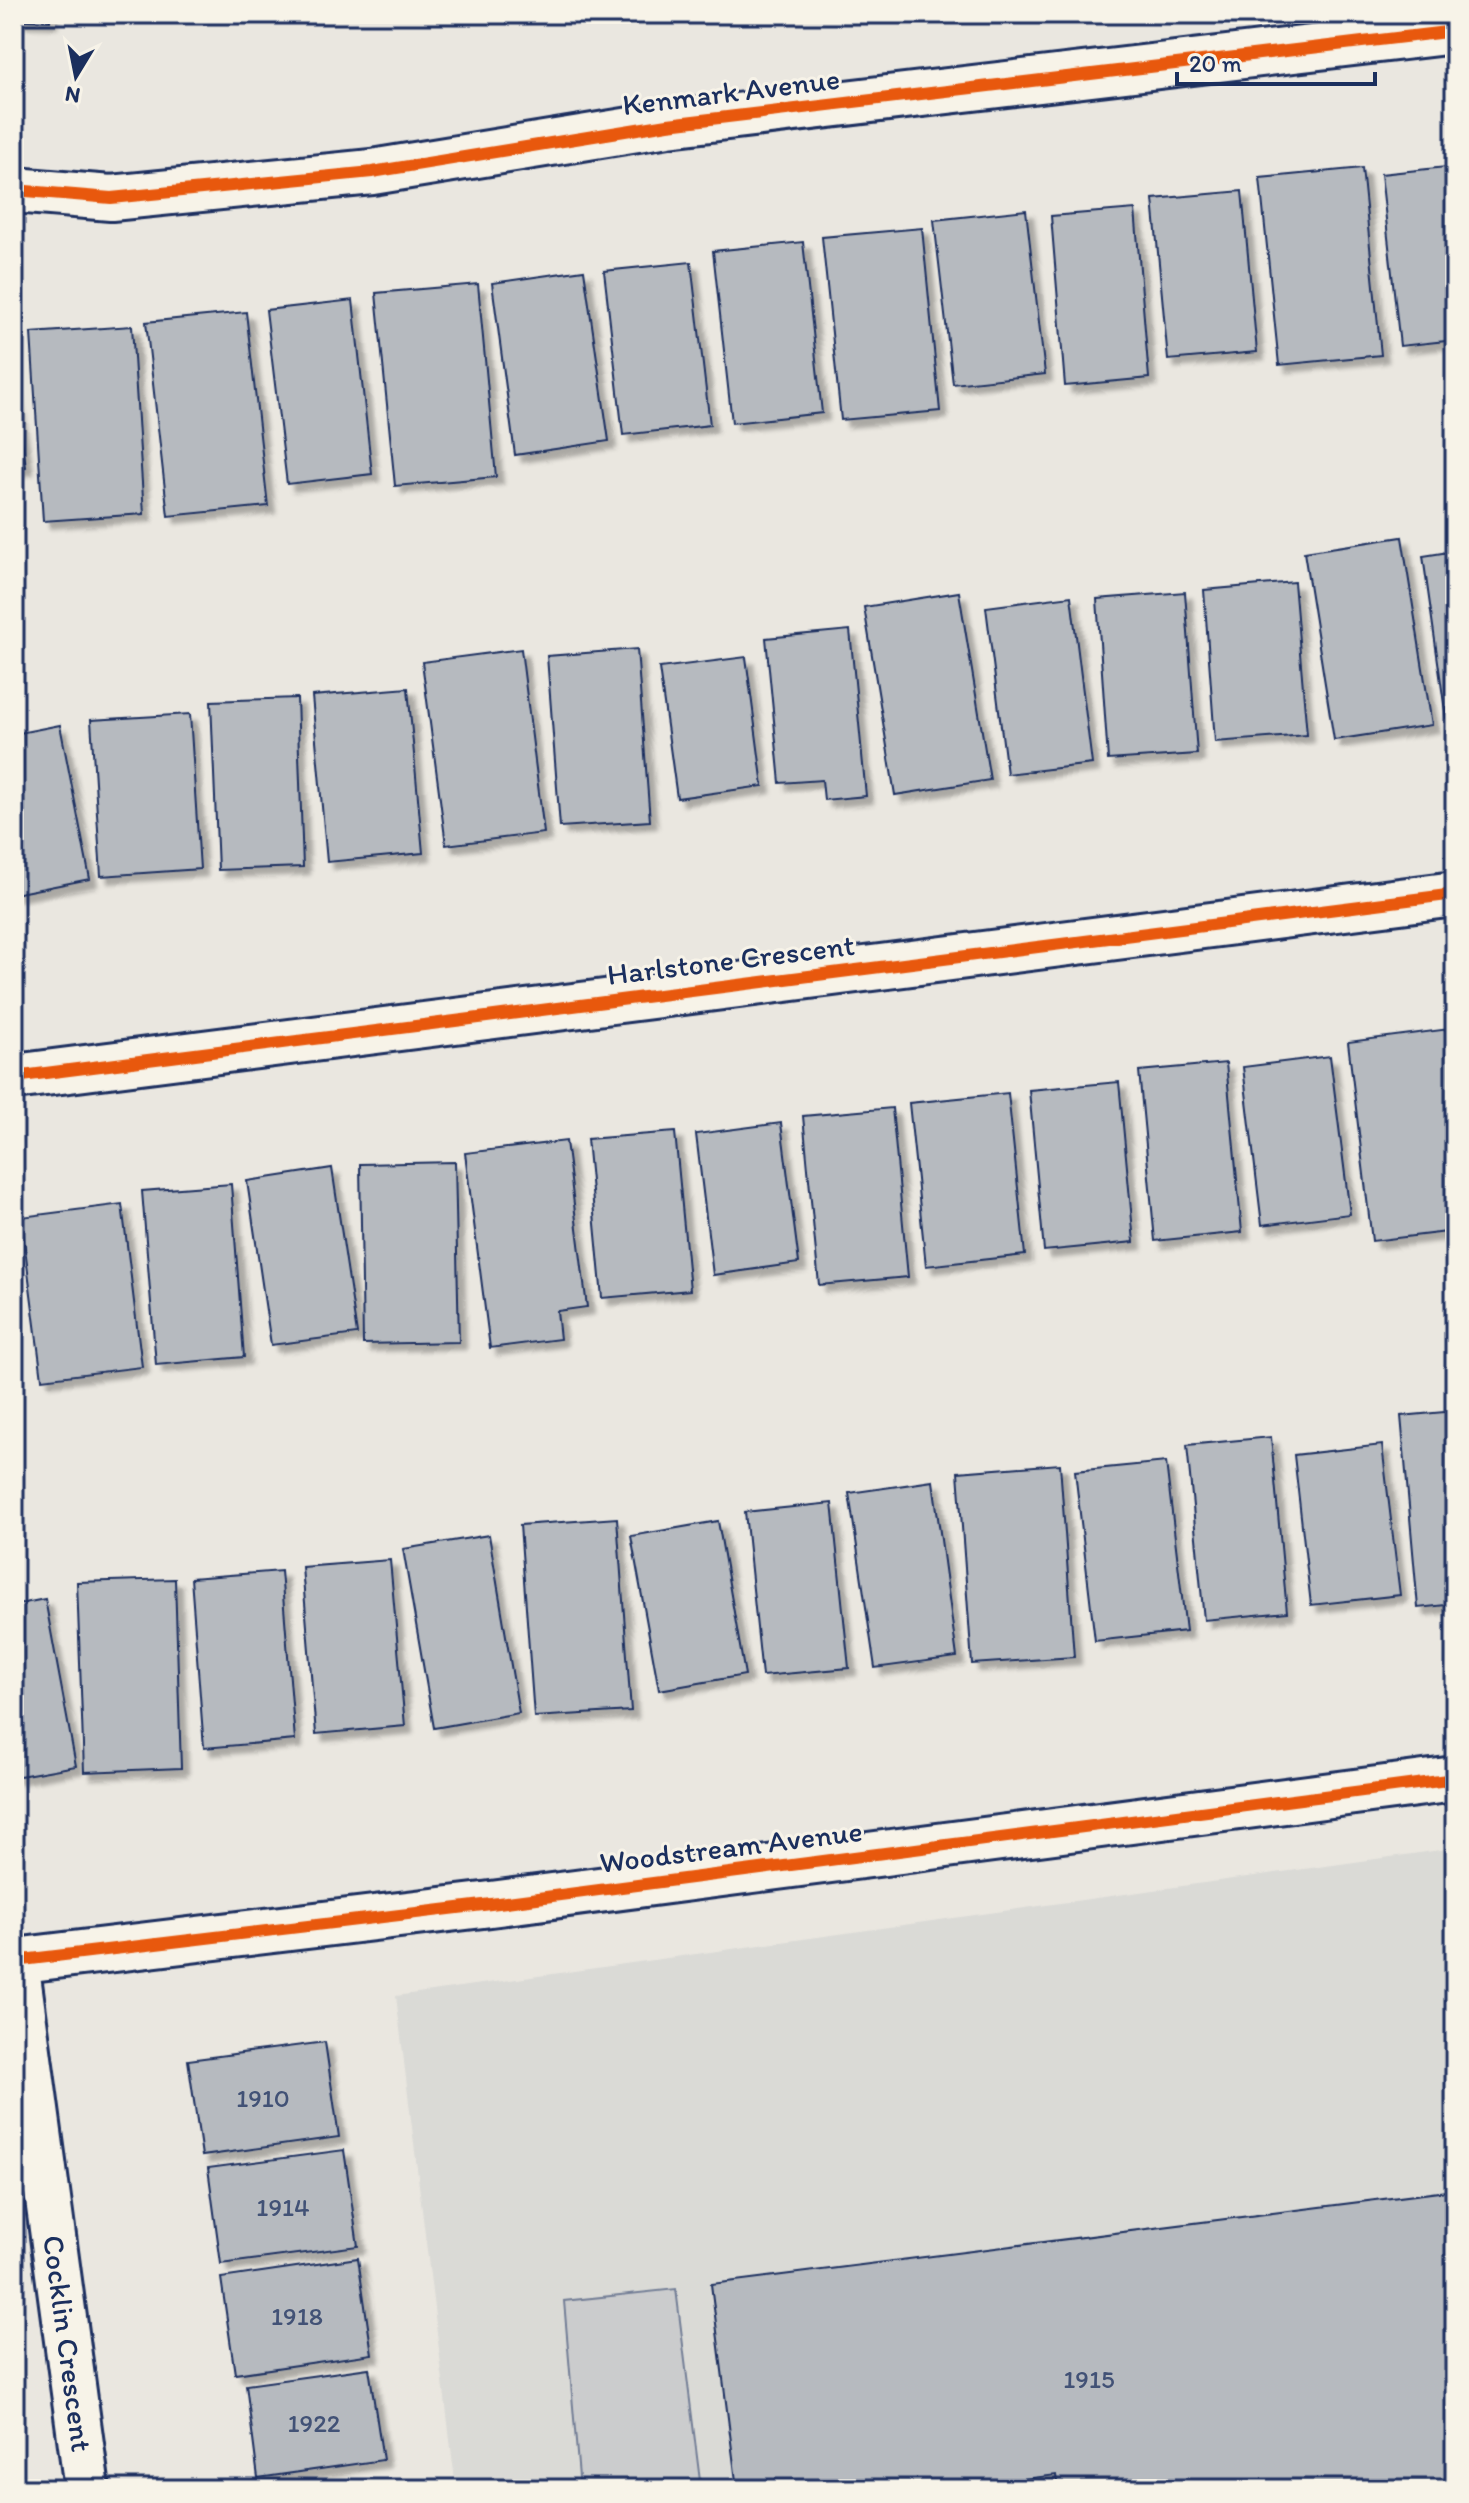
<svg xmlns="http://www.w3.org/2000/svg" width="1469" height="2503" viewBox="0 0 1469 2503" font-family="Itim,sans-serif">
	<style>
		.built { fill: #dadad6 }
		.green { fill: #cbcccd; stroke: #737e96; stroke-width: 2 }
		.building { fill: #b6babf; stroke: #1b2f5e; stroke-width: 2; filter: url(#shadow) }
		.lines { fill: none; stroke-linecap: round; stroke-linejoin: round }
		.street-casing { stroke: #1b2f5e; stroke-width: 50 }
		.street { stroke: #f7f3e8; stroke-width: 44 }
		.cycleway-casing { stroke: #f7f3e8; stroke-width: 17 }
		.cycleway { stroke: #e8590c; stroke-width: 12 }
		.labels { text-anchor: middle; stroke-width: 6; stroke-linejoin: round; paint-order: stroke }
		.number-label { font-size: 26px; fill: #425276 }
		.street-label { font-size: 30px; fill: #1b2f5e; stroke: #f7f3e8 }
	</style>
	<defs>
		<filter id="shadow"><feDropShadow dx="7" dy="7" stdDeviation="2" flood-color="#0004"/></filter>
	</defs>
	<rect width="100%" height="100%" fill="#eae7e0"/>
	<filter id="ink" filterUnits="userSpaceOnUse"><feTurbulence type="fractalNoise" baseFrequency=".0125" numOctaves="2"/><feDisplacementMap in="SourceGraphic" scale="16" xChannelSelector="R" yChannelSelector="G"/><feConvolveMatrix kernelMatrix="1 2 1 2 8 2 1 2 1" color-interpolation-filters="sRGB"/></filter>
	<g filter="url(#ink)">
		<path class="built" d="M1455,1848V2489H456L396,1996Z"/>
		<path class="green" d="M676,2289L701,2489H580L564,2301Z"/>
		<path class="building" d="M14,14H50V21L14,20Z
			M1455,166V340L1400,346L1381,174Z
			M1362,168L1381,355L1279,365L1260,178Z
			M1242,191L1257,352L1168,360L1153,199Z
			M1135,209L1149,378L1065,386L1051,216Z
			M1026,210L1045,374L953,384L934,220Z
			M922,228L940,411L841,420L822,237Z
			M803,242L822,413L732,423L713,251Z
			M691,262L710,425L623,435L604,271Z
			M584,270L609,441L515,455L492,283Z
			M478,284L496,477L395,486L376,293Z
			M353,300L372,474L287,484L266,310Z
			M246,312L268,506L168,516L146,322Z
			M132,326L144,514L43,521L31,333Z
			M14,386L26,467L14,469Z
			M1402,537L1432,725L1334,740L1304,552Z
			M1455,551V717L1446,718L1423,556Z
			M1294,582L1307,735L1215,742L1204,590Z
			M959,592L990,780L895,795L864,607Z
			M1185,592L1197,754L1108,760L1097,599Z
			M1071,596L1092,764L1007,774L986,607Z
			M850,630L866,796L824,800L822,780L780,783L766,638Z
			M521,649L544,833L446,845L422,662Z
			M637,649L650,821L560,827L547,656Z
			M746,657L763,786L677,798L659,668Z
			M408,688L423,853L327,862L312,696Z
			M297,698L303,867L218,870L211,701Z
			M190,714L200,869L101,876L91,720Z
			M60,725L90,879L14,894V734Z
			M1449,1029L1455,1081V1231L1372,1241L1348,1042Z
			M1330,1056L1350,1214L1262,1225L1243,1067Z
			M1226,1063L1242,1232L1155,1241L1139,1071Z
			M1119,1082L1134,1242L1044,1251L1029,1090Z
			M1008,1093L1025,1255L926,1266L909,1103Z
			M892,1108L908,1277L819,1285L803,1116Z
			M781,1123L799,1263L713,1275L696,1134Z
			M675,1132L690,1290L602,1298L587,1139Z
			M566,1141L587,1307L557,1311L560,1339L490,1348L465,1153Z
			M455,1162L459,1342L363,1344L360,1164Z
			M332,1168L357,1334L271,1345L247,1181Z
			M231,1184L244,1357L156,1365L142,1191Z
			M122,1204L142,1367L42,1379L21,1217Z
			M1455,1411V1604L1418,1608L1401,1416Z
			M1271,1437L1287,1612L1204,1620L1187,1445Z
			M1382,1445L1400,1595L1311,1605L1294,1455Z
			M1166,1462L1186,1631L1095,1641L1075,1471Z
			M1060,1464L1074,1657L972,1664L958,1472Z
			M933,1481L957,1657L875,1668L849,1493Z
			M832,1503L849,1668L762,1676L745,1512Z
			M617,1518L631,1711L534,1717L520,1525Z
			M718,1521L745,1675L659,1690L631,1536Z
			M489,1535L519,1713L434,1728L403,1549Z
			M390,1560L405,1726L316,1734L302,1567Z
			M281,1571L295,1740L204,1748L191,1578Z
			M175,1579L181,1768L84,1772L77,1582Z
			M45,1599L76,1766L14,1777V1605Z
			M325,2042L339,2137L202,2156L188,2060Z
			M344,2150L358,2246L221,2264L208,2168Z
			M1455,2190V2489H1058L1056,2475L945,2489H737L711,2284Z
			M358,2258L372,2354L235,2374L221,2278Z
			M369,2368L383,2460L258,2478L246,2385Z"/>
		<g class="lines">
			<defs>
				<g id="street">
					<path d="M14,190L111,198L372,172L668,124L1455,31"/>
					<path d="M14,1077L1455,894"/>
					<path d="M14,1961L483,1905L1455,1779"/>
					<path id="s1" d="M16,1961L87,2489"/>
				</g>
			</defs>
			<use href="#street" class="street-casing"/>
			<use href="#street" class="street"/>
			<defs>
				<path id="cycleway" d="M14,190L111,198L372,172L668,124L1455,31
					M14,1077L1455,894
					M14,1961L483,1905L1455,1779"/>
			</defs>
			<use href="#cycleway" class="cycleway-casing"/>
			<use href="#cycleway" class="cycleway"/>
		</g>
	</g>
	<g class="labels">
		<g class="number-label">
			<text x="263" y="2107">1910</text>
			<text x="283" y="2216">1914</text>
			<text x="297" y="2325">1918</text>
			<text x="1089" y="2388">1915</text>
			<text x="314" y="2432">1922</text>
		</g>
		<g class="street-label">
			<text transform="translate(731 92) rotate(-7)" y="10">Kenmark Avenue</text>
			<text transform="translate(731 960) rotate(-7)" y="10">Harlstone Crescent</text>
			<text transform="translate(731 1847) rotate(-7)" y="10">Woodstream Avenue</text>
			<text dy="10" stroke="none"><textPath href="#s1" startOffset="386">Cocklin Crescent</textPath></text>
		</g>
	</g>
	<rect width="1469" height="2503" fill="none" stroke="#f7f3e8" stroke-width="48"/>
	<rect x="24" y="24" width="1421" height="2455" fill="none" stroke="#1b2f5e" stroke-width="3" filter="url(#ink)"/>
	<g transform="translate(76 76) rotate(190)" stroke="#f7f3e8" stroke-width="6" paint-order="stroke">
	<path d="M0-6L14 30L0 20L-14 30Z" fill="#1b2f5e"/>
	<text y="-12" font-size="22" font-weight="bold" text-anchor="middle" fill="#1b2f5e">N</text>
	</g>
	<path d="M1177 72v12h198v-12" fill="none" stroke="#1b2f5e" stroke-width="4"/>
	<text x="1189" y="72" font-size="24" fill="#1b2f5e" stroke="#f7f3e8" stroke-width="6" paint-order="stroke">20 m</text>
</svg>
